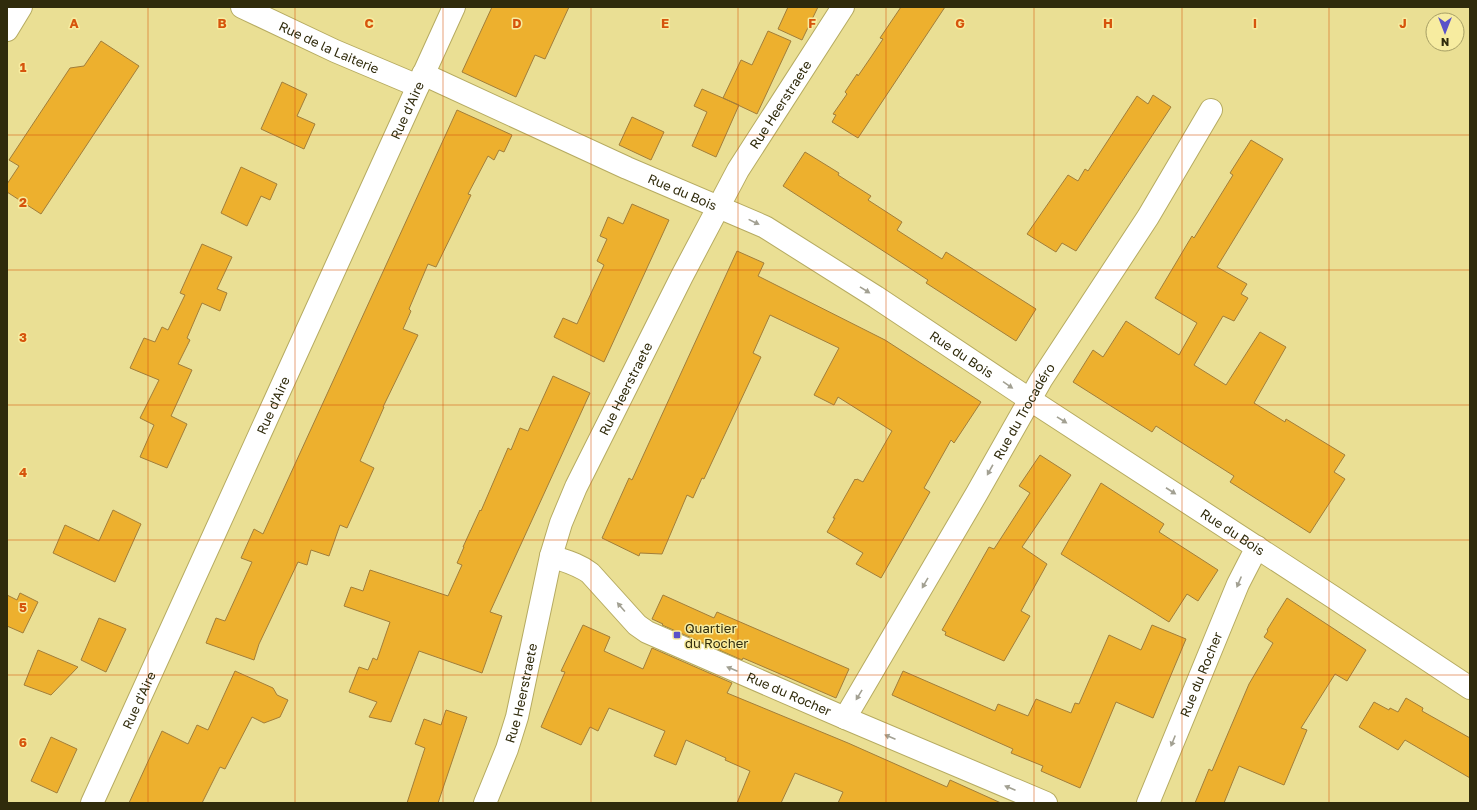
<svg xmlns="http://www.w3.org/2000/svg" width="1477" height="810" viewBox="0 0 1477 810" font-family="'Golos Text',sans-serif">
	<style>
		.building { fill: #edb02e; stroke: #a27e3a }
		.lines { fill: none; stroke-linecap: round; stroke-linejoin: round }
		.street-casing { stroke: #b6ab61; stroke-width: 24 }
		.secondary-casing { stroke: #b6ab61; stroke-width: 24 }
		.street { stroke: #fff; stroke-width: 22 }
		.secondary { stroke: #fff; stroke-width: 22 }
		.oneway { fill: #a2a092 }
		.grid { fill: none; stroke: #d6540c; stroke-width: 1; stroke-opacity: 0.55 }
		.poi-dot { fill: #5952c9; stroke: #f7eca0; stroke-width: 1.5 }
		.labels { text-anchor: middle; stroke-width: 3; stroke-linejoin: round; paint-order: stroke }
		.street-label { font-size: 13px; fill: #302b0c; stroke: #f7eca0 }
		.poi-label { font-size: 13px; fill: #302b0c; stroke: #f7eca0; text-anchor: start }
		.grid-label { font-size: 13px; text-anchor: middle; font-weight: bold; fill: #d6540c; stroke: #f7eca0; stroke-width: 3; stroke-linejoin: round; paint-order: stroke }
	</style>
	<rect width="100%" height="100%" fill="#eadf94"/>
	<path class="building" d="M492,7H569L545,59L535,55L516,97L462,72Z
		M788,7H818L802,40L778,29Z
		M901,7H945L858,138L832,122L836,115L833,114L847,94L845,92L857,74L858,76L871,57L883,39L880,38Z
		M768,31L791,41L757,114L723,98L741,60L752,65Z
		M101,41L139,66L41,214L7,192V184L19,166L9,160L70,68L84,66Z
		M282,82L307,94L297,116L315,124L304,149L261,129Z
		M702,89L739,105L716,157L692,146L707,112L694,106Z
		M1153,95L1171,107L1076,251L1062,243L1056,252L1027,234L1068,175L1078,181L1085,169L1088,171L1137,96L1148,104Z
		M457,110L512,135L504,152L499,150L494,160L488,156L468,194L471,195L436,267L428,264L409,309L411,311L403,329L418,335L383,407H384L360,461L374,468L347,528L340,525L329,556L311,550L307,565L298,562L259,644L254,660L206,643L216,618L225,621L252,562L241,558L254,529L263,534Z
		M632,117L664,132L651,160L619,145Z
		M1251,140L1283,159L1217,267L1247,284L1241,294L1248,298L1234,321L1223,316L1194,365L1226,385L1260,332L1286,347L1254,403L1285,422L1286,419L1345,455L1334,472L1345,479L1310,533L1230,482L1234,476L1176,439L1156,426L1152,432L1073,382L1093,350L1103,357L1126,321L1179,355L1197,323L1155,298L1192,236L1194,238L1233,175L1230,173Z
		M805,152L839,173L838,175L871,196L868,200L902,222L897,230L942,259L946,252L1036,309L1016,341L926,283L928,280L783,186Z
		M241,167L277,184L270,200L261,196L247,226L221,213Z
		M632,204L669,220L604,362L554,337L563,318L577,324L604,265L597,261L607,239L600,236L608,217L623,224Z
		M202,244L232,257L217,289L227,293L220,311L202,303L187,338L190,340L178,364L192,370L171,416L187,424L167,468L140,457L154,425L140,418L159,380L130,368L144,338L155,342L162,327L168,330L185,295L180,293Z
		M737,251L764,263L758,276L885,340L981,402L954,443L951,440L924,488L930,492L881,578L856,564L863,553L827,532L835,518H833L855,479L856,480L857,479L863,482L892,431L838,397L834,405L814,395L839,348L770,315L753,353L761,357L704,479L702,478L693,498L687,495L662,554L640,553L639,556L602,538L629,478L632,480L643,456Z
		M553,376L590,393L490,612L502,616L482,673L419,651L391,722L369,717L377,702L349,692L359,667L368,670L373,658L377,660L390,622L344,606L351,587L363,591L370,570L448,596L462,565L457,563L464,547H463L480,510L481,511L508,448L511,450L520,428L528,431Z
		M1040,455L1071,475L1022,547L1047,564L1021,611L1030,616L1004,661L945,635L946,632L942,630L989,547L994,549L1030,493L1019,486Z
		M1101,483L1164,524L1159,532L1218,570L1198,601L1187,594L1169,622L1061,554Z
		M113,510L141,524L115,582L53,553L65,525L99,541Z
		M20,593L38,602L23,633L7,626V595L17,600Z
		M663,595L714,618L717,612L849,669L836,698L743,658L742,660L662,625L663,624L652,619Z
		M1287,598L1366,650L1347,681L1335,674L1301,728L1307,730L1284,785L1239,766L1224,803H1195L1209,769L1212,771L1249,684L1273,643L1264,637L1268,631L1267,630Z
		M99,618L126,629L106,672L81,660Z
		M583,625L610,637L604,651L643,669L652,648L732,683L727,693L848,743L947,787L950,780L1001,803H838L843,792L795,773L781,803H737L750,771L725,760L726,758L686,740L676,765L654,756L665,731L609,708L598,731L590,727L581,745L541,727L565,672L561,671Z
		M1152,625L1186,639L1153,718L1116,702L1080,788L1041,771L1043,766L1011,753L1013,749L892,695L903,671L995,711L998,704L1028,716L1036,699L1071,713L1075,703L1079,704L1109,635L1141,650Z
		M38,650L78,667L51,695L24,685Z
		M235,671L273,688L277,695L288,700L280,717L264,723L252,717L225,769L220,767L202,803H129L162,731L188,744L197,725L208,730Z
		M1406,698L1423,708L1422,711L1470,738V778L1405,740L1398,750L1359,727L1374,702L1389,710L1390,708L1398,712Z
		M446,710L467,717L438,803H407L425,748L415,744L424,719L441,725Z
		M51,737L77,749L57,793L31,781Z"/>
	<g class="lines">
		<defs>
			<g id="street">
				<path id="s1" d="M242,7L335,51L418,86"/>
				<path d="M7,30L21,7"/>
				<path id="s2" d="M423,74L627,168L765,227L876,297L1029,399L1333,597L1470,688"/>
				<path id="s3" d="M551,556C565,561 578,564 590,573L637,625L647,632L845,718L1046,803"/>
				<path id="s4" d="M845,718L977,493L1041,380L1148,217L1211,110"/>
				<path id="s5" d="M485,803L507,749L517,717L551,556L561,523L576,487L682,276L738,170L843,7"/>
				<path id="s6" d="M1148,803L1238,584L1257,547"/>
			</g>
			<g id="secondary">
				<path id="s7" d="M92,803L454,7"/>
			</g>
		</defs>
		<use href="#street" class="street-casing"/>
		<use href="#secondary" class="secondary-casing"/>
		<use href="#street" class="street"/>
		<use href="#secondary" class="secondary"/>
	</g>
	<defs><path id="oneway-solid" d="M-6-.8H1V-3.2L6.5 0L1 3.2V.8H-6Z"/></defs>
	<g class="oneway">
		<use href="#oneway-solid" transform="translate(754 222) rotate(26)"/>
		<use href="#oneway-solid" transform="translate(865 290) rotate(32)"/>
		<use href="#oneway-solid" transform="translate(1008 385) rotate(34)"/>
		<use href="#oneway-solid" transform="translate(1062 420) rotate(32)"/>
		<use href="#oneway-solid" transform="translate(990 470) rotate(119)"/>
		<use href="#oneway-solid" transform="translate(1171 491) rotate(33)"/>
		<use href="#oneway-solid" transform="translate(1239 582) rotate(113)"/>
		<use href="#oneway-solid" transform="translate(925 583) rotate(120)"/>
		<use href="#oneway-solid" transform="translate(621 607) rotate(-131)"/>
		<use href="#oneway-solid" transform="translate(732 669) rotate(-157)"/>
		<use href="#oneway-solid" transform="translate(859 695) rotate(121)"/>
		<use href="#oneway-solid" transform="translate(890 737) rotate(-157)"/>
		<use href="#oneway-solid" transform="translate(1173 741) rotate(112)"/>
		<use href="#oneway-solid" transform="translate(1010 788) rotate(-157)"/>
	</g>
	<path class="grid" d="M148,7V803M295,7V803M443,7V803M591,7V803M738,7V803M886,7V803M1034,7V803M1182,7V803M1329,7V803M7,135H1470M7,270H1470M7,405H1470M7,540H1470M7,675H1470"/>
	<rect class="poi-dot" x="673" y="631" width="8" height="8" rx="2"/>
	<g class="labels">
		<g class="street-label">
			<text dy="5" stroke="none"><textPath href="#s1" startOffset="96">Rue de la Laiterie</textPath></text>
			<text dy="5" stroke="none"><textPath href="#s5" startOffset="764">Rue Heerstraete</textPath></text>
			<text dy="5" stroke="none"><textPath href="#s7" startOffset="761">Rue d'Aire</textPath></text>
			<text dy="5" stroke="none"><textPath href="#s2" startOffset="285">Rue du Bois</textPath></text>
			<text dy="5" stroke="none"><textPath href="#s2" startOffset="609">Rue du Bois</textPath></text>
			<text dy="5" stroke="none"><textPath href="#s5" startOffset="440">Rue Heerstraete</textPath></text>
			<text dy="5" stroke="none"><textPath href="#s7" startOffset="437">Rue d'Aire</textPath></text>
			<text dy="5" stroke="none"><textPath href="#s4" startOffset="355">Rue du Trocadéro</textPath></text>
			<text dy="5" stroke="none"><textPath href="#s2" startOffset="933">Rue du Bois</textPath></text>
			<text dy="5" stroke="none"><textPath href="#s6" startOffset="139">Rue du Rocher</textPath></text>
			<text dy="5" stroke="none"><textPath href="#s5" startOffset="116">Rue Heerstraete</textPath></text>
			<text dy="5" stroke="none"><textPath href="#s3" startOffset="280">Rue du Rocher</textPath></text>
			<text dy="5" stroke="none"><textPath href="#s7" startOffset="113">Rue d'Aire</textPath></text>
		</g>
		<g class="poi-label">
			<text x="685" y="633">Quartier<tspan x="685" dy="15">du Rocher</tspan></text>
		</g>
	</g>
	<g class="grid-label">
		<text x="74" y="28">A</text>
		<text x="222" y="28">B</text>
		<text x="369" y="28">C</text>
		<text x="517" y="28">D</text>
		<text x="665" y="28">E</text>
		<text x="812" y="28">F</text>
		<text x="960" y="28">G</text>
		<text x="1108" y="28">H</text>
		<text x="1255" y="28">I</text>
		<text x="1403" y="28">J</text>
		<text x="23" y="72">1</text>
		<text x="23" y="207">2</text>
		<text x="23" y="342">3</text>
		<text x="23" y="477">4</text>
		<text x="23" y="612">5</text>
		<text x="23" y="747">6</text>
	</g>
	<rect width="1477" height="810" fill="none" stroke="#302b0c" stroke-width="16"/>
	<g transform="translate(1445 32) rotate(180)"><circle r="19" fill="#f7eca0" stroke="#a79f65"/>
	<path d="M0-3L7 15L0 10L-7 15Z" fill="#5952c9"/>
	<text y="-6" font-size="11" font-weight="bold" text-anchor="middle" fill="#302b0c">N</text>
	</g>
</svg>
